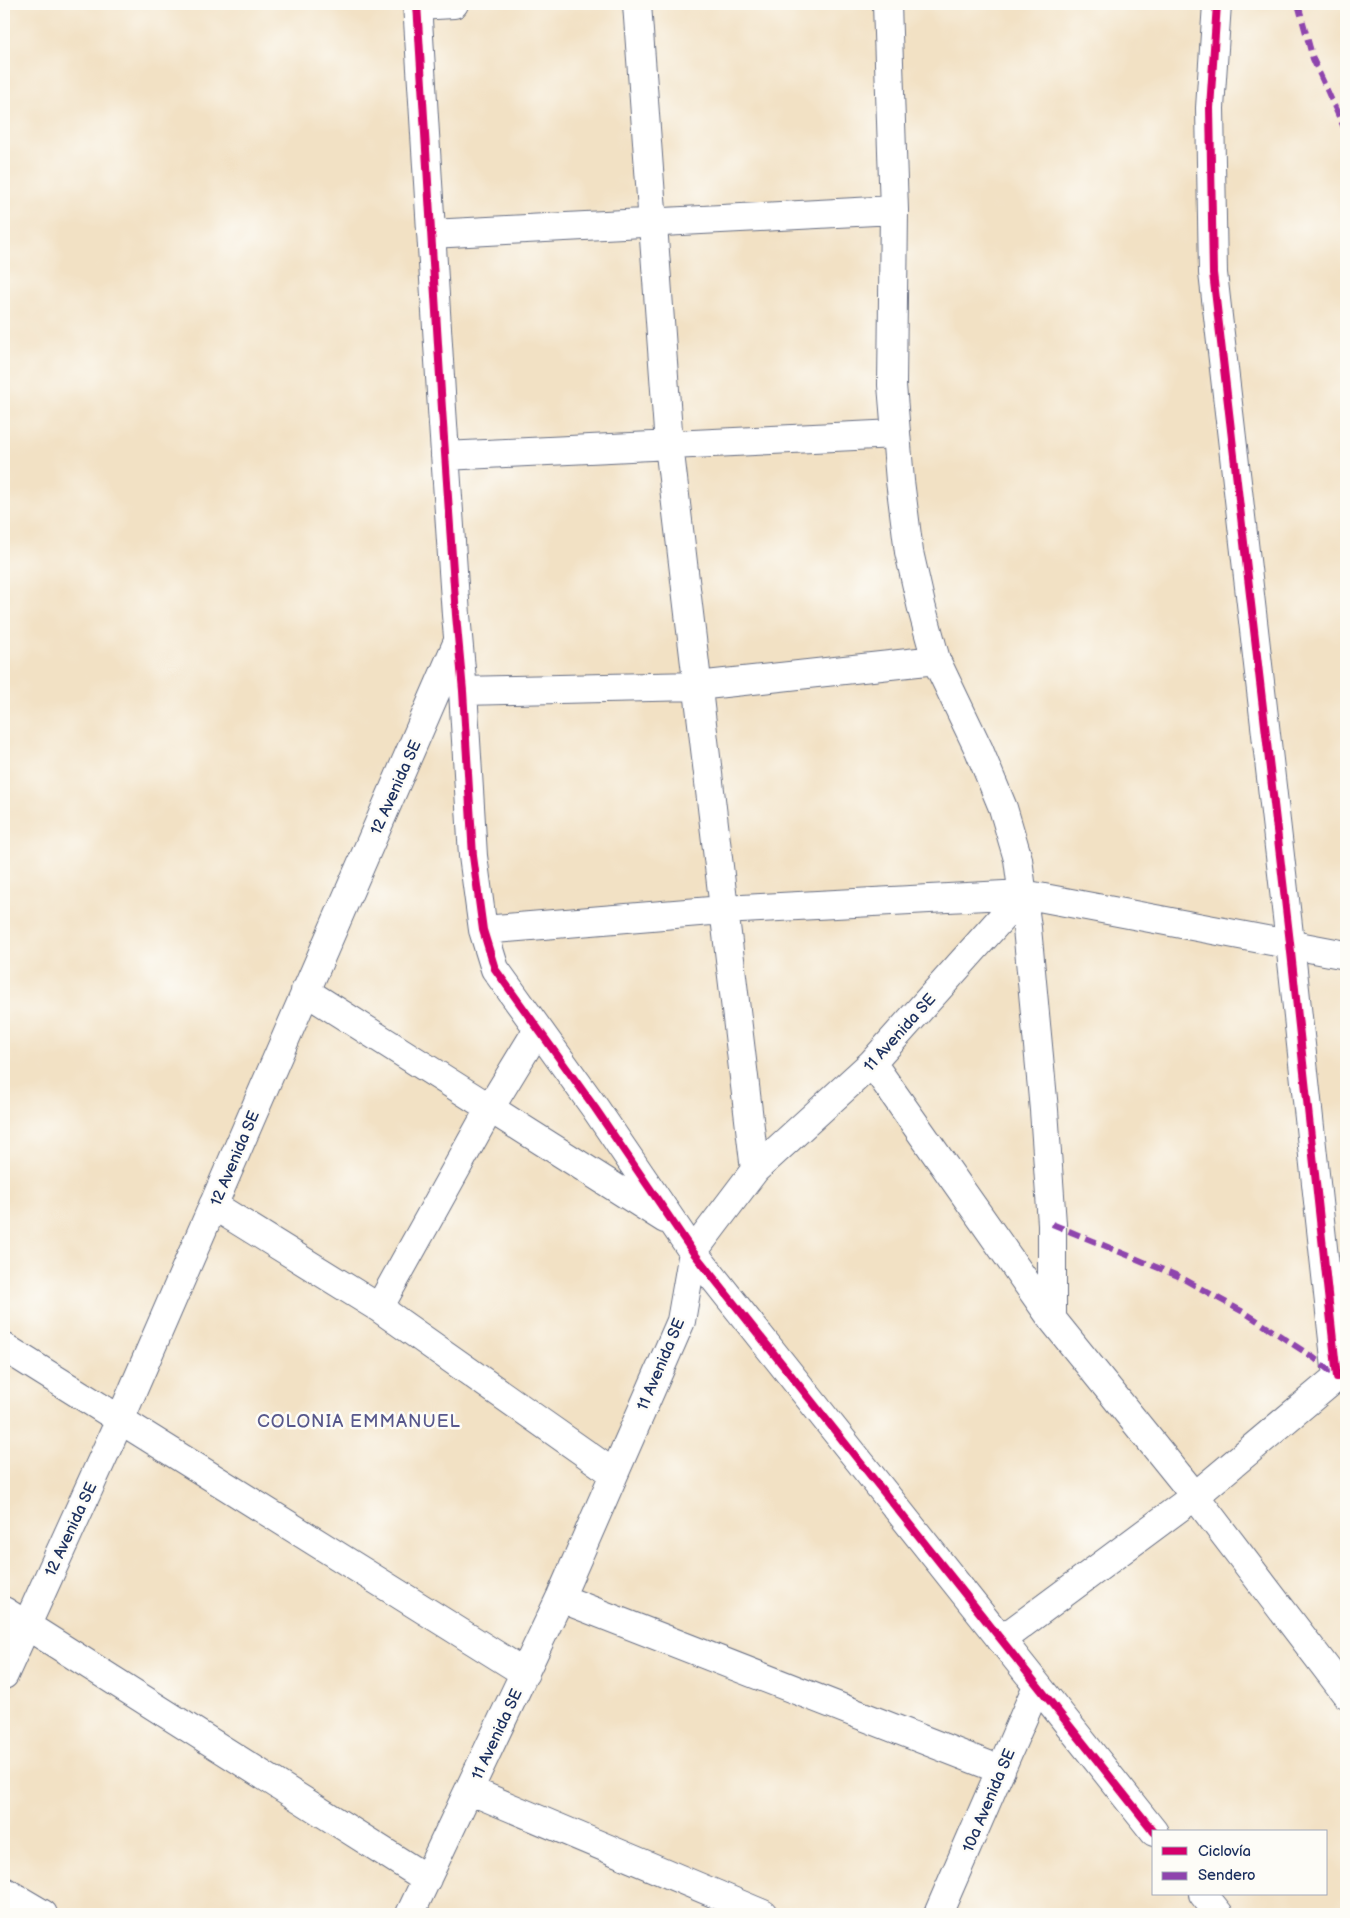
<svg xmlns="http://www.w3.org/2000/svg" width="1350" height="1918" viewBox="0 0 1350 1918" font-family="'Balsamiq Sans',sans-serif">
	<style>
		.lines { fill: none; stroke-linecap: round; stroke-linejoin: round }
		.street-casing { stroke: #666d82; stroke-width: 30 }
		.street { stroke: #fff; stroke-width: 28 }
		.quiet { stroke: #8e44ad; stroke-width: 6; stroke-dasharray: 12 6; stroke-linecap: butt }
		.cycleway-casing { stroke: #fdfcf7; stroke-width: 11 }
		.cycleway { stroke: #d6006c; stroke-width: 8 }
		.labels { text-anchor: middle; stroke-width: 5; stroke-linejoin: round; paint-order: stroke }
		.street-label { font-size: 16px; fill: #1b2f5e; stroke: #fdfcf7 }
		.neighbourhood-label { font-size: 18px; letter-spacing: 1px; fill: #58588c; stroke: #fdfcf7 }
	</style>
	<rect width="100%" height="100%" fill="#fdfcf7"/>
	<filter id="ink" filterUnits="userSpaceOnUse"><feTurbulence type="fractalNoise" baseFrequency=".02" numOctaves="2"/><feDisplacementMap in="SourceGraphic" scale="10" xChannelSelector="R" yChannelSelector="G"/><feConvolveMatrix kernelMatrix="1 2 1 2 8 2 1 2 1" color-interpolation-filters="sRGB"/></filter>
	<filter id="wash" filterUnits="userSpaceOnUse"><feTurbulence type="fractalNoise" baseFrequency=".0096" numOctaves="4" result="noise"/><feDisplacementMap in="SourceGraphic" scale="20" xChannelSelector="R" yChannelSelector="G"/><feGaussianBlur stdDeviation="1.12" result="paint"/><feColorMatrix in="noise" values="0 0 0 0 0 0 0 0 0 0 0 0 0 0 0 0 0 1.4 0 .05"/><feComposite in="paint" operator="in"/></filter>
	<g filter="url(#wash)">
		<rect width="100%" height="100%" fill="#f2e1c4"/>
	</g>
	<g filter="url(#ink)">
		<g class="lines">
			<defs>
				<path id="street" d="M417,4L442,409L456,615L463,691L473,856L483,930L495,969L595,1108L693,1252L1154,1832
					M637,4L669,445L755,1170
					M887,4L894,210L892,385L900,481L909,552L922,609L936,660L979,750L1003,808L1018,859L1027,928L1044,1110L1052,1224V1319
					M1217,4L1210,108L1213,273L1290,943L1337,1377
					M417,6L454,4
					M431,234L894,210
					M445,456L896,434
					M463,691L697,686L936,660
					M483,930L723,910L1023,894L1346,955
					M305,991L665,1219
					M872,1063L1052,1319L1195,1496L1346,1694
					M213,1205L379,1308L613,1473
					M379,1308L490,1108L538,1029
					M4,1347L525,1673
					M560,1598L1001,1770
					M4,1611L427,1879
					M1001,1640L1195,1496L1337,1377L1346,1374
					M4,1675L120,1420L458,641
					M469,1790L763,1914
					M4,1891L43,1914
					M1203,1894L1219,1914
					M410,1914L560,1598L681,1321L693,1252L755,1170L872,1063L1023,894
					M938,1914L1037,1686"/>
			</defs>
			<use href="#street" class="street-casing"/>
			<use href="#street" class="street"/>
			<path class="quiet" d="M1298,4L1313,59L1346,132
				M1052,1224L1178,1276L1247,1314L1314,1358L1337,1377"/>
			<defs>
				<path id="cycleway" d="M417,4L442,409L456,615L463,691L473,856L483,930L495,969L595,1108L693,1252L1154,1832
					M1217,4L1210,108L1213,273L1290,943L1337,1377"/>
			</defs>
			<use href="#cycleway" class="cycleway-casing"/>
			<use href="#cycleway" class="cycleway"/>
		</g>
	</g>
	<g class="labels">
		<g class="street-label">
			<text transform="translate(395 787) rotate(-66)" y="6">12 Avenida SE</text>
			<text transform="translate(899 1032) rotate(-48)" y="6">11 Avenida SE</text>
			<text transform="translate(234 1158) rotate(-67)" y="6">12 Avenida SE</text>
			<text transform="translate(660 1364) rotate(-67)" y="6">11 Avenida SE</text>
			<text transform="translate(70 1529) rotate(-65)" y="6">12 Avenida SE</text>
			<text transform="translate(496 1734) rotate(-65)" y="6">11 Avenida SE</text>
			<text transform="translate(988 1800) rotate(-67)" y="6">10a Avenida SE</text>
		</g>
		<g class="neighbourhood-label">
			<text x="359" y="1427">COLONIA EMMANUEL</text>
		</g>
	</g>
	<rect width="1350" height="1918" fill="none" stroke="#fdfcf7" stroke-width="20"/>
	<rect x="1152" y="1830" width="175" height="65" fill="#fdfcf7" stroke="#a3aaba"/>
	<rect x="1162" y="1847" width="25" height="8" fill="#d6006c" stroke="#a3aaba"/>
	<text x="1198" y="1856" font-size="15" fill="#1b2f5e">Ciclovía</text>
	<rect x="1162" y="1872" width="25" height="8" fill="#8e44ad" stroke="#a3aaba"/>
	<text x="1198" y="1880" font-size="15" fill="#1b2f5e">Sendero</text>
</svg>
